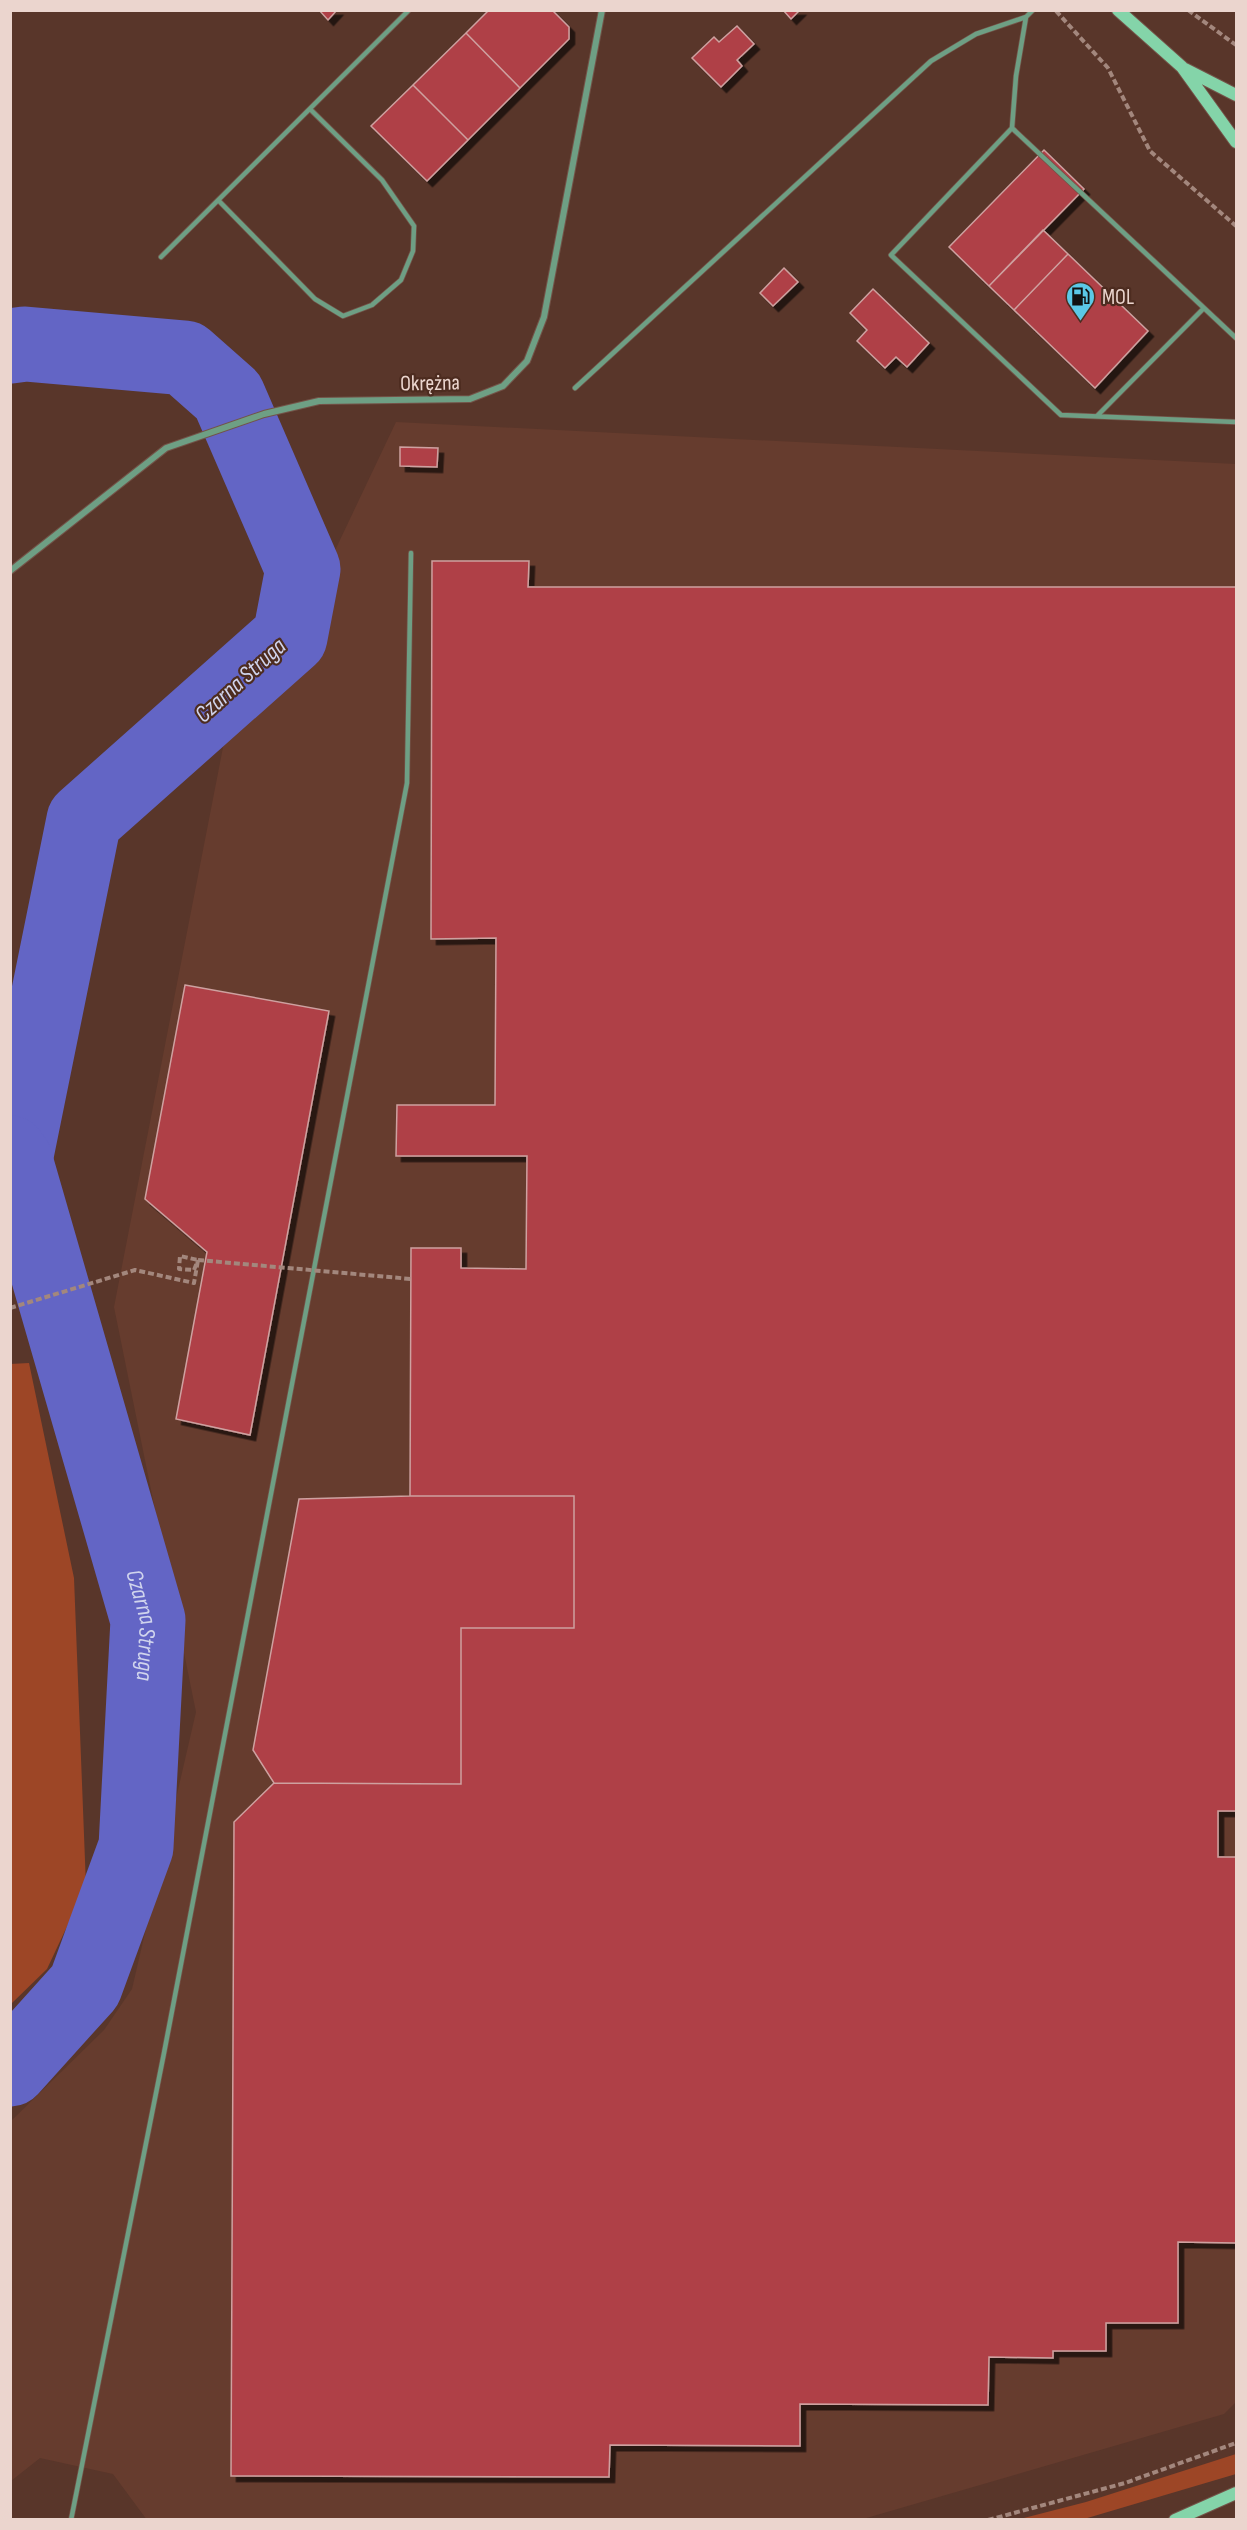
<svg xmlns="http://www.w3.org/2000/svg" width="1247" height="2530" viewBox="0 0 1247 2530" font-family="'Sofia Sans Condensed',sans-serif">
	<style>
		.built { fill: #663c2e }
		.green { fill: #9d4626 }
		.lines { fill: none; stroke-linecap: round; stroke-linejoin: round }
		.river { stroke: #6365c5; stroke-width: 75 }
		.building { fill: #af3f46; stroke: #cea1a0; stroke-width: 1.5; filter: url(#shadow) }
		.lane-casing { stroke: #735348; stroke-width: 6 }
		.street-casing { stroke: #735348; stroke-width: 8 }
		.secondary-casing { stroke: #735348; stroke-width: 14 }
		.path { stroke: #a3877d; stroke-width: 4; stroke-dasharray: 6 3; stroke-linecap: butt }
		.lane { stroke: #6e9f84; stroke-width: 4.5 }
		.street { stroke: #6e9f84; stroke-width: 6 }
		.secondary { stroke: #84d4a9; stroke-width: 12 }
		.path-bridge { stroke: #a3877d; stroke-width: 4; stroke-dasharray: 6 3; stroke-linecap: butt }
		.labels { text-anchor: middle; stroke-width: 4.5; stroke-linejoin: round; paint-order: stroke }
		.poi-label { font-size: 22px; fill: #ebd5ce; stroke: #4d2c20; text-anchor: start }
		.street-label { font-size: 22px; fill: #ebd5ce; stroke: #4d2c20 }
		.water-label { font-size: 24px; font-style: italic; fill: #d0d4ed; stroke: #4d2c20 }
	</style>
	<defs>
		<filter id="shadow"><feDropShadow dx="5.5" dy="5.5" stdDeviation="0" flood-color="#0009"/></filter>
	</defs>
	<rect width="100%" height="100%" fill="#59362a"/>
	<path class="built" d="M396,422L1236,464V2402L1224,2414L863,2519L147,2520L113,2474L40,2458L11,2481V2121L104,2030L132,1989L196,1712L114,1307L226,732L312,650L330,561Z"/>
	<path class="green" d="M29,1363L74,1578L86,1886L47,1969L11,2004L10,1364Z
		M1236,2454V2474L1084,2519H1020L1086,2502Z"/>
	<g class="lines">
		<g class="river">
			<path d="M10,346L25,344L185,358L228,396L303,569L290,637L84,820L15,1160"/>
			<path id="s1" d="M10,1153L15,1160L148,1620L136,1847L85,1986L10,2069"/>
		</g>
	</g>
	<path class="building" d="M319,10H337L328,20Z
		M489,10H552L569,27V39L520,88L466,33Z
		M783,10H800L791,19Z
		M737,26L754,44L737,60L742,66L721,87L692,58L714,37L719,42Z
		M466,33L520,88L468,140L413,85Z
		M413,85L468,140L427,181L371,126Z
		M1044,150L1084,189L989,286L949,247Z
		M1043,230L1068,254L1014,310L989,286Z
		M1068,254L1148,331L1095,388L1014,310Z
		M784,268L798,282L773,306L760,293Z
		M873,289L929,343L907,367L896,357L885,368L857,341L867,330L850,313Z
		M400,447L438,448L437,467L400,466Z
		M432,561H529L528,587H1236V1811H1218V1857H1236V2243L1178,2242V2323H1106V2351H1053V2358L989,2357L988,2405L800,2404V2446L610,2445L609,2477L231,2476L234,1822L274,1783L461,1784V1628H574V1496H410L411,1248H461V1268L526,1269L527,1156H396L397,1105H495L496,938L431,939Z
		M185,985L329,1011L250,1435L176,1419L207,1252L145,1199Z
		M410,1496H574V1628H461V1784L274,1783L253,1750L299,1499Z"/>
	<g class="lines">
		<defs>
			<path id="lane" d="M1033,10L1026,17L1016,76L1012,128L1236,338
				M1012,128L891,255L1061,415L1236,422
				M219,201L315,299L343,316L372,305L401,280L413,251L414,226L382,180L311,110
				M161,257L409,10
				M575,388L931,61L976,34L1026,17
				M1097,416L1204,308
				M71,2520L164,2053L407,783L411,553"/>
			<path id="street" d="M10,571L166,448L264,414L319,401L470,399L503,386L527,361L544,317L602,10"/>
			<path id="secondary" d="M1118,10L1182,67L1236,142
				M1185,69L1236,95
				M1175,2520L1236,2493"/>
		</defs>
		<use href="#lane" class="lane-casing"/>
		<use href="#street" class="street-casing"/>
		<use href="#secondary" class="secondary-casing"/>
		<path class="path" d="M1188,10L1236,45
			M1056,11L1108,68L1150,151L1236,226
			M10,1308L135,1270L194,1283L198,1260L180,1256L179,1269L194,1270L198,1260
			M988,2520L1125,2483L1236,2443"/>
		<use href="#lane" class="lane"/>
		<use href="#street" class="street"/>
		<use href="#secondary" class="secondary"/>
		<path class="path-bridge" d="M198,1260L411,1279"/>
	</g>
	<defs>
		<symbol id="fuel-pin" viewBox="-11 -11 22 30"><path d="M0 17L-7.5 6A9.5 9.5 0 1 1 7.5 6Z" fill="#5bc8e7" stroke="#4d2c20"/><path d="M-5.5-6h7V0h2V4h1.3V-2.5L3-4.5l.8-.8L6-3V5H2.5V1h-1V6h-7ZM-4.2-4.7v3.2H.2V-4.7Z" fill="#111"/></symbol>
	</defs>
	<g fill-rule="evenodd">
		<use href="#fuel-pin" x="1064" y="280" width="33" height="45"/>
	</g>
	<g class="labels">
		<g class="poi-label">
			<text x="1102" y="304">MOL</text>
		</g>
		<g class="street-label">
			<text transform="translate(430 382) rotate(-1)" y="8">Okrężna</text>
		</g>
		<g class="water-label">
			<text transform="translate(240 680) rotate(-42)" y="8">Czarna Struga</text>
			<text dy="8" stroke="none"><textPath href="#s1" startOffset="492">Czarna Struga</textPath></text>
		</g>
	</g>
	<rect width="1247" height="2530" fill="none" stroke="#ebd5ce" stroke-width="24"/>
</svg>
